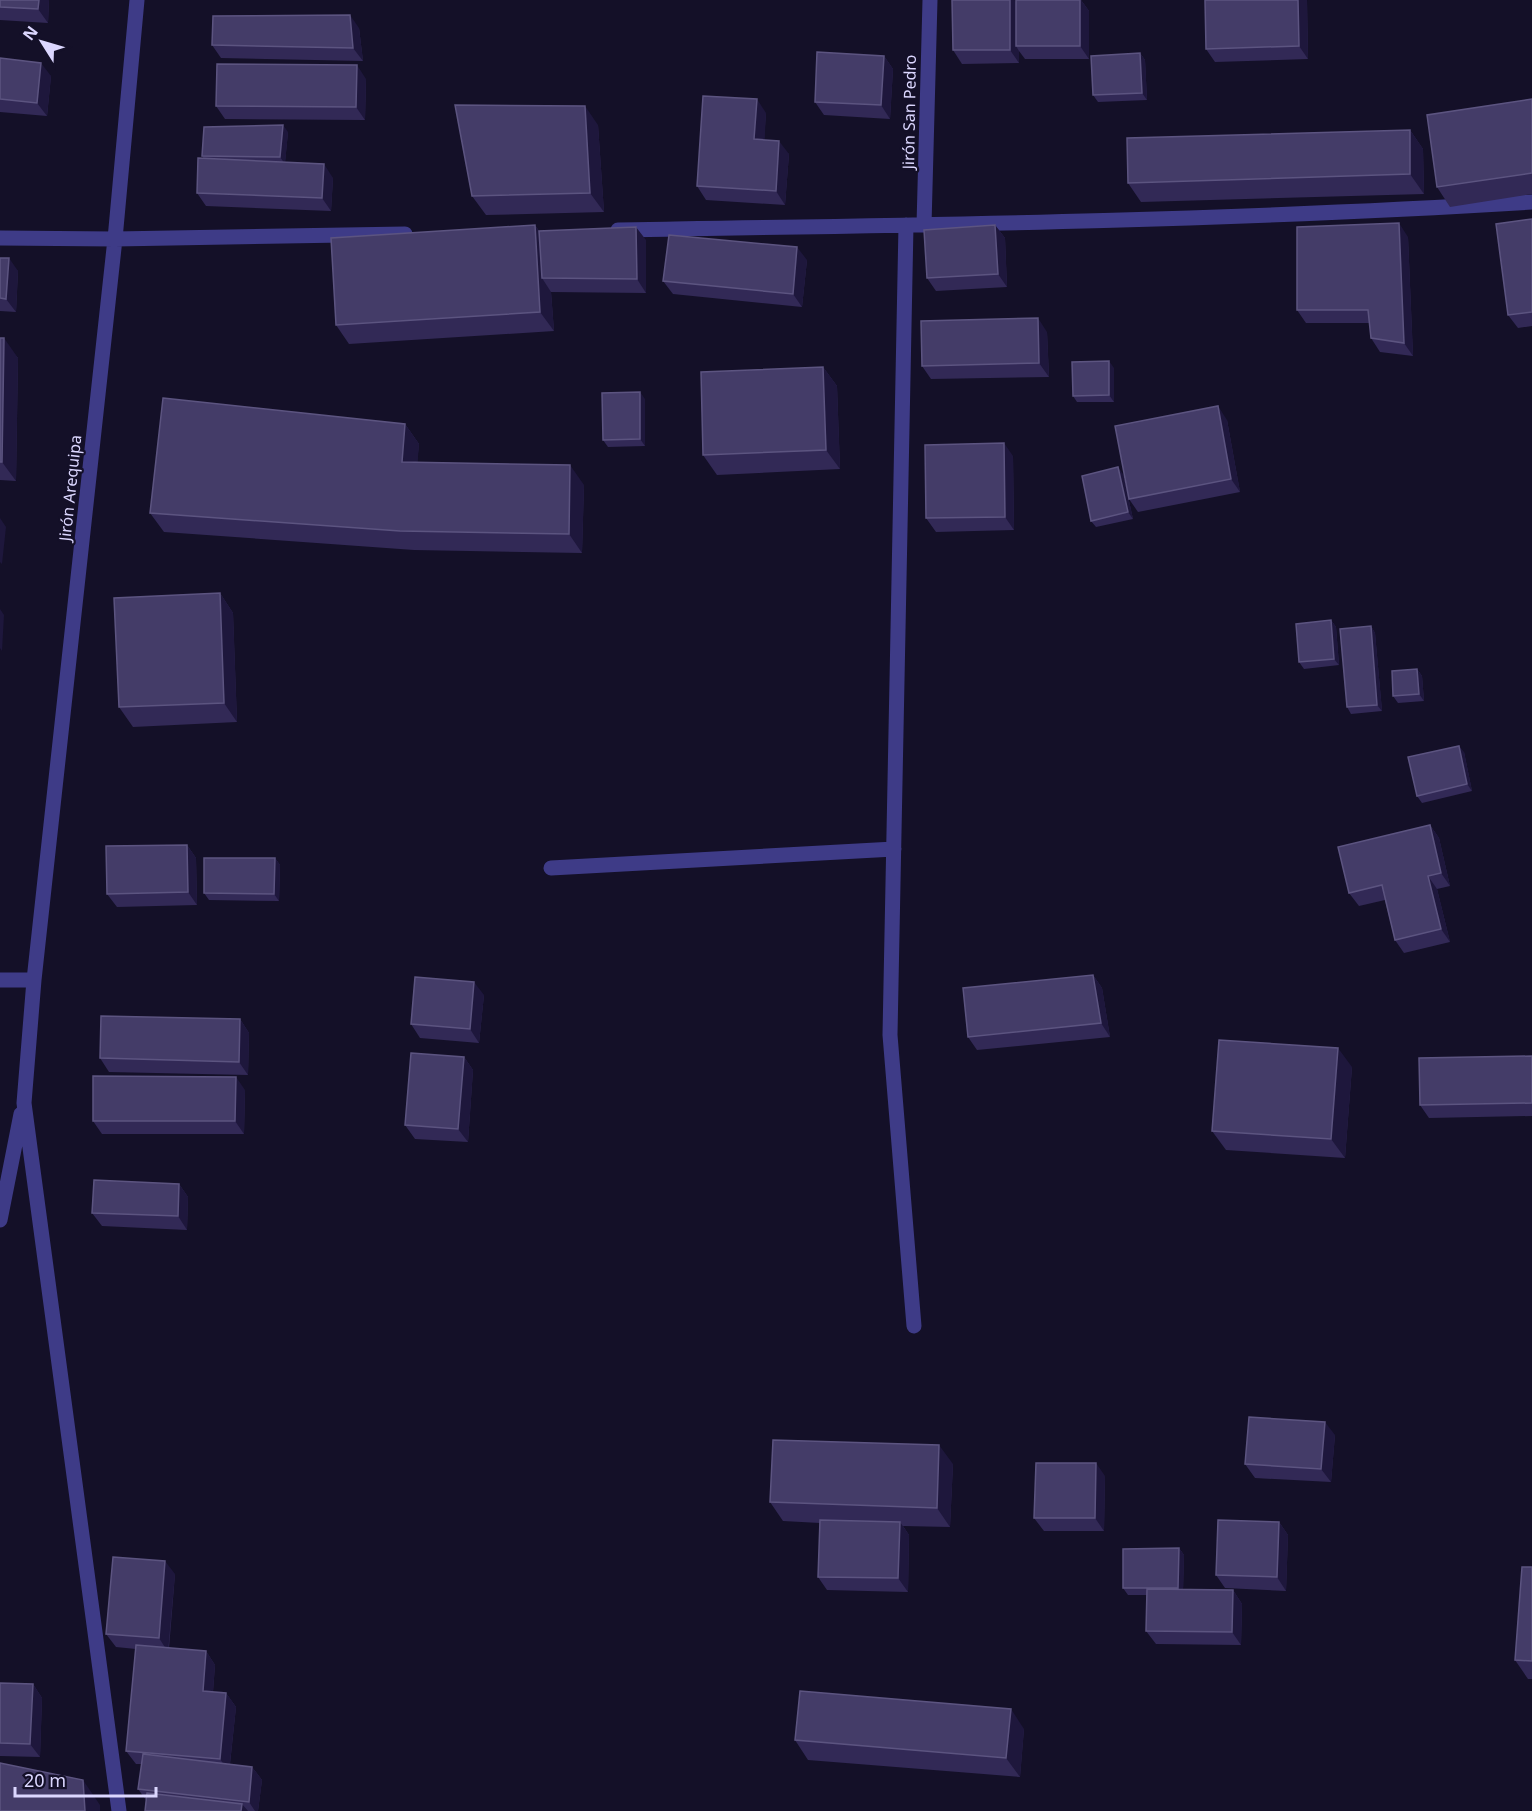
<svg xmlns="http://www.w3.org/2000/svg" width="1532" height="1811" viewBox="0 0 1532 1811" font-family="'Noto Sans',sans-serif">
	<style>
		.lines { fill: none; stroke-linecap: round; stroke-linejoin: round }
		.street { stroke: #3e3b87; stroke-width: 15 }
		.wall { fill: #322956 }
		.shaded-wall { fill: #1e173c }
		.building { fill: #443c68; stroke: #5c5480; stroke-width: 1.5 }
		.labels { text-anchor: middle; stroke-width: 4.5; stroke-linejoin: round; paint-order: stroke }
		.street-label { font-size: 16px; fill: #dcd7ff; stroke: #141028 }
	</style>
	<rect width="100%" height="100%" fill="#141028"/>
	<g class="lines">
		<path class="street" d="M906,225L890,1035L914,1326
			M924,225L930,0
			M618,230C923,225 1228,221 1532,202
			M0,238L115,239L405,234
			M551,868L894,849
			M0,980H34
			M0,1220L21,1114
			M119,1811L24,1103L34,980L115,239L137,0"/>
	</g>
	<path class="wall" d="M0,0H49L48,23L0,20Z
		M952,0H1014L1016,3V0H1081L1089,11V59H1025L1019,51V63L962,64L953,50Z
		M1307,0L1308,59L1215,62L1206,49Z
		M359,28L363,61L221,58L212,45Z
		M1140,53L1145,60L1147,100L1098,102L1093,95Z
		M884,56L893,69L890,119L824,115L815,102Z
		M0,58L51,76L47,116L0,112Z
		M366,79L365,120L225,119L216,106Z
		M1532,99V194L1450,207L1437,187Z
		M766,113L764,140L789,154L785,205L706,200L697,186Z
		M598,125L604,212L486,215L472,196Z
		M1410,130L1423,149L1424,194L1141,202L1128,183Z
		M288,132L285,162L333,178L331,211L206,206L197,193L204,159L202,156Z
		M1532,219V326L1518,328L1508,315Z
		M535,225L539,231L646,240V293L551,292L554,331L349,344L336,325Z
		M995,225L1005,238L1007,287L936,291L927,278Z
		M1408,237L1413,356L1380,352L1371,338L1370,323H1306L1297,310Z
		M0,258L18,271L16,312L0,311Z
		M807,260L802,307L673,294L663,281Z
		M1047,332L1049,377L931,379L922,366Z
		M0,338L18,358L16,481L0,480Z
		M823,367L837,386L840,469L717,475L703,455Z
		M1114,368V402H1077L1073,396Z
		M645,399V446L608,447L603,440Z
		M1227,420L1240,492L1138,512L1129,499Z
		M405,424L419,444L417,463L584,485L582,553L414,550L164,532L150,513Z
		M1013,456L1014,530L936,532L926,518Z
		M1123,474L1133,519L1096,527L1091,521Z
		M220,593L233,613L237,722L133,727L119,707Z
		M1331,620L1336,627L1339,665L1304,669L1299,662Z
		M1371,626L1375,633L1382,711L1351,714L1347,707Z
		M1417,669L1422,676L1424,701L1398,703L1393,696Z
		M1464,752L1472,791L1422,803L1417,796Z
		M1430,825L1439,838L1450,886L1437,889L1450,942L1404,953L1395,940L1385,900L1359,906L1349,893Z
		M187,845L196,858L197,905L117,907L107,894Z
		M275,858L280,865L279,901L209,900L204,893Z
		M1093,975L1102,988L1110,1037L977,1050L968,1037Z
		M484,995L479,1043L420,1038L411,1024Z
		M240,1019L249,1033L248,1075L109,1072L100,1058Z
		M1532,1056V1116L1429,1118L1420,1105Z
		M464,1057L473,1070L468,1142L415,1139L405,1125Z
		M1352,1067L1345,1158L1226,1150L1212,1131Z
		M245,1090L244,1134H102L93,1121Z
		M179,1184L188,1197L187,1230L102,1226L92,1213Z
		M1335,1435L1331,1482L1255,1478L1245,1464Z
		M953,1464L950,1527L903,1526L909,1535L908,1592L827,1590L818,1577L820,1523L783,1521L770,1502Z
		M1105,1476L1104,1531H1044L1034,1518Z
		M1279,1522L1288,1535L1286,1591L1225,1588L1216,1575Z
		M1179,1548L1184,1555L1183,1590H1233L1242,1604L1241,1645L1156,1644L1146,1631L1147,1595H1128L1123,1588Z
		M1532,1567V1679H1528L1515,1660Z
		M175,1574L169,1648L206,1651L215,1665L213,1692L226,1693L236,1707L230,1764L252,1767L262,1780L258,1811H145L146,1800L138,1789L142,1764H136L126,1751L136,1649L116,1647L106,1634Z
		M0,1683L33,1684L42,1698L40,1757L0,1756Z
		M1024,1729L1020,1777L808,1760L795,1740Z"/>
	<path class="shaded-wall" d="M39,0H49L48,23L38,9Z
		M1010,0H1014L1019,7L1016,46L1019,51V63L1010,50Z
		M1080,0H1081L1089,11V59L1080,46Z
		M1298,0H1307L1308,59L1299,46Z
		M350,15L359,28L363,61L353,48Z
		M1140,53L1145,60L1147,100L1142,93Z
		M884,56L893,69L890,119L881,105Z
		M41,63L51,76L47,116L37,103Z
		M357,65L366,79L365,120L356,107Z
		M757,99L766,113L764,152L754,139Z
		M585,106L598,125L604,212L590,193Z
		M283,125L288,132L285,164L280,157Z
		M1410,130L1423,149L1424,194L1410,174Z
		M779,141L789,154L785,205L776,191Z
		M324,164L333,178L331,211L322,198Z
		M1399,223L1408,237L1413,356L1404,343Z
		M535,225L548,244L542,278L551,292L554,331L540,312Z
		M995,225L1005,238L1007,287L998,274Z
		M636,227L646,240V293L637,279Z
		M797,247L807,260L802,307L793,294Z
		M9,258L18,271L16,312L6,299Z
		M1038,318L1047,332L1049,377L1039,363Z
		M4,338L18,358L16,481L2,462Z
		M1109,361L1114,368V402L1109,395Z
		M823,367L837,386L840,469L826,450Z
		M640,392L645,399V446L640,439Z
		M1218,406L1227,420L1240,492L1231,479Z
		M405,424L419,444L416,482L402,462Z
		M1004,443L1013,456L1014,530L1005,517Z
		M570,465L584,485L582,553L569,534Z
		M1118,467L1123,474L1133,519L1128,512Z
		M0,518L6,527L2,564L0,562Z
		M220,593L233,613L237,722L224,703Z
		M0,609L4,615L2,651L0,648Z
		M1331,620L1336,627L1339,665L1334,659Z
		M1371,626L1375,633L1382,711L1377,705Z
		M1417,669L1422,676L1424,701L1419,694Z
		M1459,746L1464,752L1472,791L1467,784Z
		M1430,825L1439,838L1450,886L1441,873Z
		M187,845L196,858L197,905L188,892Z
		M275,858L280,865L279,901L274,894Z
		M1428,876L1437,889L1450,942L1441,929Z
		M1093,975L1102,988L1110,1037L1101,1023Z
		M474,982L484,995L479,1043L470,1029Z
		M240,1019L249,1033L248,1075L239,1062Z
		M1338,1048L1352,1067L1345,1158L1331,1139Z
		M464,1057L473,1070L468,1142L458,1129Z
		M236,1077L245,1090L244,1134L235,1121Z
		M179,1184L188,1197L187,1230L178,1216Z
		M1325,1422L1335,1435L1331,1482L1321,1469Z
		M939,1445L953,1464L950,1527L937,1508Z
		M1096,1463L1105,1476L1104,1531L1095,1518Z
		M900,1522L909,1535L908,1592L898,1578Z
		M1279,1522L1288,1535L1286,1591L1277,1577Z
		M1179,1548L1184,1555L1183,1595L1178,1588Z
		M165,1561L175,1574L168,1652L159,1638Z
		M1233,1590L1242,1604L1241,1645L1232,1632Z
		M206,1651L215,1665L212,1704L203,1691Z
		M33,1684L42,1698L40,1757L30,1744Z
		M226,1693L236,1707L229,1772L220,1759Z
		M1011,1709L1024,1729L1020,1777L1006,1758Z
		M252,1767L262,1780L258,1811H255L249,1802Z
		M83,1780L100,1805V1811H85Z
		M242,1804L248,1811H241Z"/>
	<path class="building" d="M0,0H39L38,9L0,7Z
		M952,0H1010V50H953Z
		M1016,0H1080V46H1016Z
		M1205,0H1298L1299,46L1206,49Z
		M350,15L353,48L212,45L213,16Z
		M817,52L884,56L881,105L815,102Z
		M1140,53L1142,93L1093,95L1091,56Z
		M0,58L41,63L37,103L0,99Z
		M217,64L357,65L356,107L216,106Z
		M703,96L757,99L754,139L779,141L776,191L697,186Z
		M1532,99V173L1437,187L1427,115Z
		M455,105L585,106L590,193L472,196Z
		M283,125L280,157L202,156L204,127Z
		M1410,130V174L1128,183L1127,138Z
		M198,158L324,164L322,198L197,193Z
		M1532,219V312L1508,315L1496,224Z
		M1399,223L1404,343L1371,338L1368,310H1297V227Z
		M535,225L540,312L336,325L331,238Z
		M995,225L998,274L927,278L924,230Z
		M636,227L637,279L542,278L539,231Z
		M669,235L797,247L793,294L663,281Z
		M0,258H9L6,299L0,298Z
		M1038,318L1039,363L922,366L921,321Z
		M0,338H4L2,462H0Z
		M1109,361V395L1073,396L1072,362Z
		M823,367L826,450L703,455L701,372Z
		M640,392V439L603,440L602,393Z
		M163,398L405,424L402,462L570,465L569,534L400,531L150,513Z
		M1218,406L1231,479L1129,499L1115,426Z
		M1004,443L1005,517L926,518L925,445Z
		M1118,467L1128,512L1091,521L1082,476Z
		M220,593L224,703L119,707L114,598Z
		M1331,620L1334,659L1299,662L1296,624Z
		M1371,626L1377,705L1347,707L1340,629Z
		M1417,669L1419,694L1393,696L1392,671Z
		M1459,746L1467,784L1417,796L1408,757Z
		M1430,825L1441,873L1428,876L1441,929L1395,940L1382,885L1349,893L1338,847Z
		M187,845L188,892L107,894L106,846Z
		M204,858H275L274,894L204,893Z
		M1093,975L1101,1023L968,1037L963,988Z
		M415,977L474,982L470,1029L411,1024Z
		M101,1016L240,1019L239,1062L100,1058Z
		M1219,1040L1338,1048L1331,1139L1212,1131Z
		M411,1053L464,1057L458,1129L405,1125Z
		M1532,1056V1103L1420,1105L1419,1058Z
		M93,1076L236,1077L235,1121H93Z
		M94,1180L179,1184L178,1216L92,1213Z
		M1249,1417L1325,1422L1321,1469L1245,1464Z
		M773,1440L939,1445L937,1508L770,1502Z
		M1036,1463H1096L1095,1518H1034Z
		M820,1520L900,1522L898,1578L818,1577Z
		M1218,1520L1279,1522L1277,1577L1216,1575Z
		M1179,1548L1178,1588H1123V1549Z
		M113,1557L165,1561L159,1638L106,1634Z
		M1522,1567H1532V1661L1515,1660Z
		M1147,1589L1233,1590L1232,1632L1146,1631Z
		M136,1645L206,1651L203,1691L226,1693L220,1759L126,1751Z
		M0,1683L33,1684L30,1744L0,1743Z
		M800,1691L1011,1709L1006,1758L795,1740Z
		M143,1754L252,1767L249,1802L138,1789Z
		M0,1763L83,1780L85,1811H0Z
		M147,1793L242,1804L241,1811H145Z"/>
	<g class="labels">
		<g class="street-label">
			<text transform="translate(909 112) rotate(-89)" y="6">Jirón San Pedro</text>
			<text transform="translate(70 488) rotate(-84)" y="6">Jirón Arequipa</text>
		</g>
	</g>
	<g transform="translate(42 42) rotate(307)" stroke="#141028" stroke-width="4.5" paint-order="stroke">
	<path d="M0-4.5L10 22L0 15L-10 22Z" fill="#dcd7ff"/>
	<text y="-9" font-size="16" font-weight="bold" text-anchor="middle" fill="#dcd7ff">N</text>
	</g>
	<path d="M15 1787v9h141v-9" fill="none" stroke="#dcd7ff" stroke-width="3"/>
	<text x="24" y="1787" font-size="18" fill="#dcd7ff" stroke="#141028" stroke-width="4.5" paint-order="stroke">20 m</text>
</svg>
